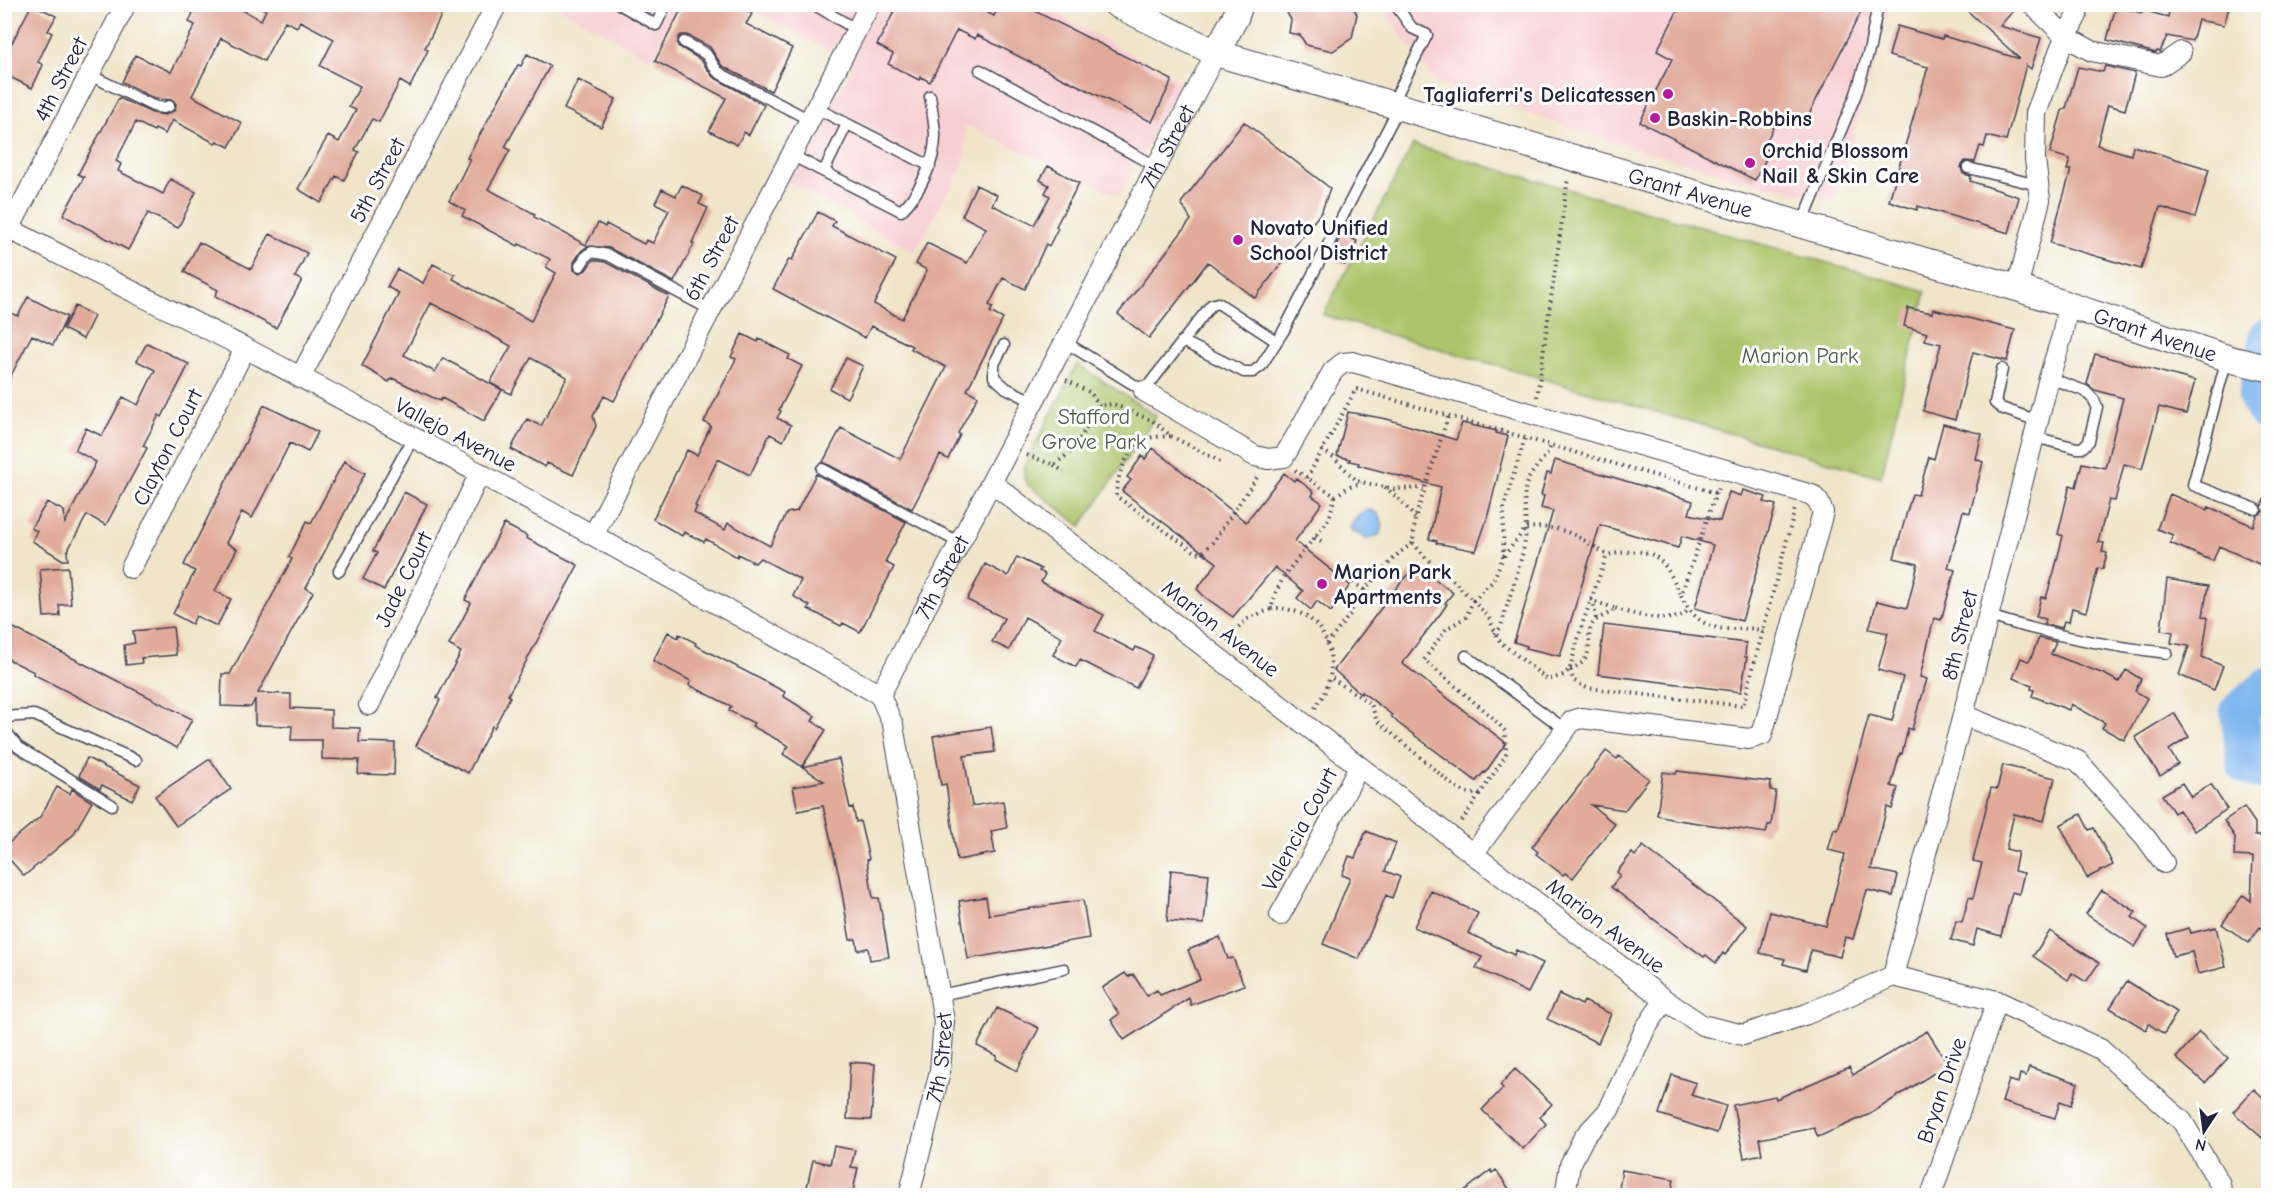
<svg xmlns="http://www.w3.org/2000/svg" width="2273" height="1200" viewBox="0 0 2273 1200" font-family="'Comic Neue',sans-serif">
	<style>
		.built { fill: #f7cfd2 }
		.green { fill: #acc56a; stroke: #677452; stroke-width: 1.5 }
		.water { fill: #80b6ef; stroke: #516c95; stroke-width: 1.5 }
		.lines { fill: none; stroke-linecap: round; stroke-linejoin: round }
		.river { stroke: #80b6ef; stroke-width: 38 }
		.building { fill: #e1aa9b }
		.service-casing { stroke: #413f50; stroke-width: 13 }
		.minor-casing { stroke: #413f50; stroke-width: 22 }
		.tertiary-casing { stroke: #413f50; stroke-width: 28 }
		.path { stroke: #413f50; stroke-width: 4; stroke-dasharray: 1.5 4.5; stroke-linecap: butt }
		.service { stroke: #fff; stroke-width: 10 }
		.minor { stroke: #fff; stroke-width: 20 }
		.tertiary { stroke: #fff; stroke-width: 26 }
		.poi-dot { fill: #b5179e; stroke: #fff; stroke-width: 2 }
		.labels { text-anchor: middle; stroke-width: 6; stroke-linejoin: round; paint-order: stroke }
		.street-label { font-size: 22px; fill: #22223b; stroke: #fff }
		.poi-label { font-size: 22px; font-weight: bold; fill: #22223b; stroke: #fff; text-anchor: start }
		.park-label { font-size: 22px; fill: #525b4b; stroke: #fff }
	</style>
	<rect width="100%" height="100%" fill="#fff"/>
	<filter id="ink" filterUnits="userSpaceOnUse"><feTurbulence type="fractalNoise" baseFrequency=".0167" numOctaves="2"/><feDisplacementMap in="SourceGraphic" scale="12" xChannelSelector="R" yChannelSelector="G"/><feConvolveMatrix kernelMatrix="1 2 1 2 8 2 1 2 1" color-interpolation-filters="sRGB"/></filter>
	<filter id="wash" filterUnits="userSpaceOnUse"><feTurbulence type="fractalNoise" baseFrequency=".008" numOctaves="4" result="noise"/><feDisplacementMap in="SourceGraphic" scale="24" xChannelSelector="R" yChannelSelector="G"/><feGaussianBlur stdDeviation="1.35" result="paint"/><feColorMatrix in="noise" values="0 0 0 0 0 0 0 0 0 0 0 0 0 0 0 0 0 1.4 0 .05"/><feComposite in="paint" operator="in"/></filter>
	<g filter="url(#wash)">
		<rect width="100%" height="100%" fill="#f0e5ca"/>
		<path class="built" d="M554,5H679L652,60Z
			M744,5H1041L1178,80L1177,89L1119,196L966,125L964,163L915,252L784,180L854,65Z
			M1380,5H1890L1835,201L1752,182L1623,145L1437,84Z"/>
		<path class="green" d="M1413,145L1926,291L1881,477L1323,315Z
			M1077,364L1156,416L1081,526L1028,485L1024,477L1025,464Z"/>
		<path class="water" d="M1370,510L1379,514L1383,526L1379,535L1367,539L1351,530L1350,526L1361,513Z"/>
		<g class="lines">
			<path class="river" d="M2268,337L2257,397L2268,414
				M2268,687L2239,711L2246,765L2268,774"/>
		</g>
		<g id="blocks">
			<path class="building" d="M32,4L56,16L48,31L52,33L38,62L43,65L32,88L4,74V58Z
				M197,4H231L261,20L266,10L254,4H447L425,48L428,50L410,87L400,81L379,122L372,119L355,150L359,152L344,180L336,176L321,203L298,189L328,136L339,142L356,110L349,107L360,86L320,66L334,39L300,21L297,27L285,21L264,61L221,38L192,96L242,123L229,147L217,141L215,143L172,120L165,134L155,129L154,131L136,122L116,161L121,164L118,171L163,194L170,179L196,192L178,228L148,213L128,250L63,215L84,177L78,174L119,98L152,113L165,115L175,110L176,104L173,100L155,99L122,82L135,55L171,72L195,25L189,22Z
				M684,4H734L752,14L746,24L792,48L771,91L722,66L710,47L687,35H681L678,38V46L701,60L713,77L764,105L749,135L744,132L737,145L709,131L726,98L655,61Z
				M898,4H971L994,16L1000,4H1021L1172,80L1152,122L1067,80V81L977,35L975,39L957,30L930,82L921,77L919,80L888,64L893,54L877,45Z
				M1282,4H1351L1357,14L1352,38L1333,51L1306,45L1300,35L1289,33L1291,20Z
				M1681,4H1865L1803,126L1780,114L1763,148L1770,151L1755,180L1640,122L1672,59L1657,51Z
				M1960,4H2019L2000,26L2041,38L2031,69L2026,65L2006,141L1987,136L1984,147L1980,146L1975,162L1965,161L1961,167L1963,174L1971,176L1970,181L2019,197L2009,233L1918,206L1917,210L1889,201L1928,67L1889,56L1897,26L1942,39L1943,36L2020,59Z
				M2161,4H2230L2224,25L2198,20L2192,41L2167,36L2160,52L2157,51L2156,53L2107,40L2116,6L2142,13V10L2168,17L2169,12L2160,10Z
				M527,54L550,66L505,147L510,150L488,189L535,214L534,217L586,245L598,223L605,227L606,224L644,244L646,240L653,243L669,210L655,203L662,189L676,196L682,185L703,196L699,204L708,208L692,243L694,244L674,282L609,248L588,246L581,251L574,262V270L580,273L586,270L593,260L605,262L669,296L614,401L604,396L593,416L596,426L573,475L547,463L545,467L511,449L527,419L541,426L567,377L531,358L511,394L490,383L511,346L464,320L431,303L404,355L435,372L443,358L502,390L484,421L442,398L440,401L392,378L389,382L362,366L399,293L387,287L397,269L423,283L433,264L455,275L453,279L531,321L556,273L546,267L550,259L519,244L518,246L462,216L465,210L449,201L470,159L467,158L518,65L521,66Z
				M2105,66L2135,73L2125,110L2108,105L2097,145L2131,155L2133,146L2209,169L2195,218L2160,207L2141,269L2050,243L2071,170H2067L2070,159L2050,153L2062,111L2066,108L2078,67L2103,72Z
				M578,80L616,99L601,127L564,109Z
				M1244,122L1330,188L1322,211L1255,298L1208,262L1149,338L1118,314L1191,220L1181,203Z
				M1048,166L1079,183L1056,226L1058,228L1049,246L1046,244L1025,289L1003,278L989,305L993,307L990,312L1003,319L967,390L978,396L958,433L960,435L948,459L940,455L912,509L823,462L841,428L900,459L946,367L911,349L912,346L871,326L865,338L773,289L789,259L792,260L818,212L835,221L832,226L896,260L874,304L902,319L927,270L916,264L927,243L967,263L986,228L962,216L976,185L997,195L992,205L1034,225L1050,196L1045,193L1049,185L1040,180Z
				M270,234L307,253L295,277L302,280L276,328L215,296L218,290L184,272L199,242L251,269Z
				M1342,234L1357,241L1345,265L1330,257Z
				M28,297L67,317L53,345L32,335L4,389V310L18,316Z
				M75,306L94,316L83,339L63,329Z
				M1908,308L1932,313L1933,309L2015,330L2007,361L1973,352L1955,420L1923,411L1941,344L1925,340L1927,333L1904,326Z
				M742,334L758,342L759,339L790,355L788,359L802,366L779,410L781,411L777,418L791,425L783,441L770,434L750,475L718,459L695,506L697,507L694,513L725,530L728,523L770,546L787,513L797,511L816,474L906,522L885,562L894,567L860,632L843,623L841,626L808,609L810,606L793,596L801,580L760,558L755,563L738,554L737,557L706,539L704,542L684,532L682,536L653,519L687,450L697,455L711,426L704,422L736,359L731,357Z
				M147,343L189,364L162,417L159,415L143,446L147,448L106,525L87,515L67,552L68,560H63L32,541L37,531L31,528L47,502L64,511L65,523L96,462L75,450L86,428L102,436L123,397L138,405L155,370L137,361Z
				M2095,354L2195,381L2186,414L2159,407L2142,469L2124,464L2115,501L2109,500L2098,542L2104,543L2102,552L2107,553L2103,569L2098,568L2086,612L2072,608L2069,622L2064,621L2062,628L2044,624L2046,619L2036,617L2041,597L2046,598L2054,572L2063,536L2058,534L2070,485L2076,487L2082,463L2105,468L2123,398L2095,390L2087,384Z
				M846,358L863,366L847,398L830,389Z
				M264,405L318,432L308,452L290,443L252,518L242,512L226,543L237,549L215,591L231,599L217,626L196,616L192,624L173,614L195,571L184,565Z
				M1348,412L1387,419L1456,440L1462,423L1497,431L1496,433L1508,436L1487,519L1476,551L1436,543L1437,541L1429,539L1441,487L1358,465L1359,463L1349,461L1350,459L1337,456Z
				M1943,424L1982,434L1976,459L1983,462L1970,513L1963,511L1948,568L1955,570L1949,592L1941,620L1934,618L1920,677L1927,679L1921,700H1920L1912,730L1908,728L1902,754L1900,753L1891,786L1898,788L1892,809L1887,807L1871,869L1898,875L1893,896L1867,890L1853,939L1845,937L1840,957L1811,950L1806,970L1783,964L1785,959L1760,953L1770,912L1826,926L1845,854L1828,850L1834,829L1838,830L1869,715L1892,721L1903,677L1878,670L1888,633L1869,629L1877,601L1907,608L1918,564L1894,558L1912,494L1918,495L1929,457L1934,459Z
				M1153,448L1246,522L1284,473L1294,481L1296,478L1314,492L1312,496L1322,503L1295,541L1350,585L1331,612L1317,601L1311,610L1297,598L1303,591L1275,567L1233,617L1205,597L1197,589L1217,563L1122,491L1131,480L1127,477L1142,456L1145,459Z
				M1555,460L1693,501L1689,514L1720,521L1729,492L1741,496L1743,490L1766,497L1764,502L1776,505L1742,621L1695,608L1713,545L1682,536L1678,548L1600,525L1560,656L1526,648L1527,646L1514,642L1553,511L1541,508L1544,496L1541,495L1547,473L1551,474Z
				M344,461L365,473L306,588L313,592L258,693L291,694V708L331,710V727L360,728L359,742L395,743L394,775L358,774L359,760L322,759V740H291L292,726L255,725V699L251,707L221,706L222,674H230L292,559L289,557L307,521L311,523Z
				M2268,490V568L2219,546L2213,561L2170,543L2173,535L2157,529L2170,494L2207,510L2209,507L2253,526L2257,516L2263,512L2262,505Z
				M404,492L427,504L384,590L363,579L377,553L373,551Z
				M504,524L527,536L526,538L578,565L508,695L510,697L494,728L492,726L468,773L416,746L440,700L437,698L461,652L449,645L471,603L465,600Z
				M1017,557L1041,569L1039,571L1045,574L1041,582L1104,615L1095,631L1134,651L1136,647L1153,655L1136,688L1080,660L1076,667L1053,655L1062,637L1025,617L1009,650L992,642L1004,618L967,600L985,564L1008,576Z
				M1418,566L1453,593L1445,603L1447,604L1441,613L1402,663L1506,743L1485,773L1484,772L1476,781L1398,723L1391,716L1392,715L1362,692L1361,694L1334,670L1401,582Z
				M68,567L71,604L59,605L60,616L44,617L40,569Z
				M2167,579L2208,586L2203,616L2208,618L2202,657L2223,666L2214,690L2179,675L2189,646L2171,643L2173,632L2161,630Z
				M4,623L192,719L177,748L33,674L34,672L4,657Z
				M1604,625L1746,643L1745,657H1747L1741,692L1598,674Z
				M173,627L176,655L141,658L142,663L126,665L124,645L135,643L133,631Z
				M668,632L678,638L679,634L696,643L695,645L785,692L783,696L815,716L812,721L826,730L802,767L839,759L850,808L853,807L856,822L860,821L869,859L867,860L873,898H879L889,957L870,960L868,948L858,950L856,939L850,940L839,876L823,806L798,811L793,787L824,781L783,754L789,746L752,726L754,723L729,711L731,706L689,685L691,681L653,661Z
				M2039,638L2056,642L2051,654L2104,674L2119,682L2126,670L2141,679L2135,691L2147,698L2124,740L2102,728L2105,723L2071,704L2069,710L2032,696L2034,690L2031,689L2032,685L2013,678L2021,658L2028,661L2030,660Z
				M2174,713L2189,737L2169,750L2178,764L2160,776L2135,737Z
				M991,727L995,752L964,756L972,806L1003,801L1007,828L991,831L995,853L957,860L946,784L941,785L933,736Z
				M1606,751L1617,759L1619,756L1649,779L1625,810L1591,805L1615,824L1573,878L1565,873L1563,875L1536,854L1538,852L1532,847Z
				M87,758L140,785L132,800L102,785L100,789L79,776Z
				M210,759L231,789L176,826L155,796Z
				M2003,765L2055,778L2044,821L2014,814L2006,849L2018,852L2014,871L2024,873L2019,894L2012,892L2001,936L1977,929L1973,946L1951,940L1956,921L1962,922L1969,897L1973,898L1982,863L1973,861L1991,788L1997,789Z
				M1677,771L1771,782L1770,790L1776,791L1771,825H1768L1766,833L1671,819V818L1657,815L1663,772L1676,774Z
				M2182,783L2191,797L2211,784L2227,809L2194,831L2179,810L2174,813L2162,795Z
				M57,787L70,794L72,789L92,802L73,835L24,876L4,853V847L40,817Z
				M2244,807L2255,823V836H2267L2266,840H2268V933L2260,927L2249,943L2222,924L2243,895L2251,901L2253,857L2234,856L2235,837L2224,821Z
				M2081,814L2089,830L2094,828L2113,865L2087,878L2060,825Z
				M1366,831L1396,843L1385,871L1400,877L1392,898L1386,895L1359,959L1323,944L1350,878L1342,875L1349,856L1355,858Z
				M1643,846L1747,926L1725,955L1723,953L1716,963L1706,955L1704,957L1611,887L1620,875L1617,872L1632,853L1635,856Z
				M1171,870L1209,874L1204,924L1167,921Z
				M2102,890L2136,912L2132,917L2147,928L2135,947L2086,914Z
				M1431,891L1478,913L1468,933L1514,955L1516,950L1543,963L1528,993L1476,968L1482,957L1414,927Z
				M986,897L989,915L1083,900L1089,938L968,959L959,901Z
				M2216,927L2226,967L2198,974L2192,952L2173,956L2167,934L2189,928L2191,933Z
				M2050,931L2099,963L2086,982L2072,973L2068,980L2033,956Z
				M1220,937L1228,959L1233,958L1244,985L1191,1005L1189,998L1124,1040L1111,1020L1119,1014L1102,988L1125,973L1128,977L1133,974L1147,996L1157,990L1160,995L1200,979L1188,950Z
				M2127,981L2177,1012L2164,1034L2149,1024L2146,1030L2110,1008Z
				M1559,994L1582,1005L1584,1001L1611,1014L1598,1043L1547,1019Z
				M997,1008L1039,1028L1017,1071L996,1059L997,1056L977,1046Z
				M1927,1031L1948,1064L1870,1114L1818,1137L1814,1128L1759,1139L1762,1154L1744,1158L1733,1105L1775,1096L1776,1099L1849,1067L1853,1075Z
				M2199,1032L2228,1058L2205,1083L2176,1058Z
				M850,1062L875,1064L871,1120L847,1119Z
				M2029,1067L2078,1083L2071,1105L2060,1101L2055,1118L2002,1102L2009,1080L2018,1083L2020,1074L2026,1076Z
				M1515,1069L1552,1104L1540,1117L1546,1124L1523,1149L1482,1110L1503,1088L1500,1085Z
				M1672,1075L1696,1083L1691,1095L1726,1106L1717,1133L1659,1114Z
				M2254,1089L2268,1102V1143L2233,1112Z
				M834,1146L855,1150L851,1167L858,1168L852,1196H805L813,1160L830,1164Z
				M1491,1170L1492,1173L1496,1170L1514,1196H1458Z
				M1622,1170L1674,1179L1671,1196H1618Z"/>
		</g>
	</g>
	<g filter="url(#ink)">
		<use href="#blocks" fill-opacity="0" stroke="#413f50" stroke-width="1.5"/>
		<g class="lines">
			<defs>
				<path id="service" d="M619,4L656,25L666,4
					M813,4L857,30
					M684,42L706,54L717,71L723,75L810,120
					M980,70L1157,167
					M90,75L153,106L163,108L169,106
					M1392,104L1427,35L1412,28L1395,4
					M816,108L930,166
					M791,155L901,211C920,193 936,160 935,134C934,121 932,108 930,96
					M1968,168L2038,185
					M824,171L847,124
					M1802,224L1856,94L1870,47L1878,4
					M580,266L587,255L592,252L608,255L711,310
					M1182,341L1244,372H1253L1261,366L1284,330L1399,107
					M1065,342L1144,391L1211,305L1218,303L1276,341
					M1004,345L994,364V377L1006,388L1034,402
					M2227,358L2193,485L2256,509
					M2002,369L1995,403L2001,408L2038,421
					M2034,437L2077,448H2082L2089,441L2097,407L2094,400L2085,391L2049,378
					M822,469L960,543
					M339,571L413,438
					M1989,616C2048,635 2106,646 2167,653
					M1466,656L1566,730
					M4,717L34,715L136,760
					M4,729L18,747L112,805
					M940,995L1064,969"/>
				<g id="minor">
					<path d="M2032,4L2066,37L2092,51L2161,66L2181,52"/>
					<path d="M4,226C84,268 165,307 245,348C459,460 670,577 880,695"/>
					<path d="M4,239L126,4"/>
					<path d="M2017,288L2040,200L2035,159L2036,113L2061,47L2077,15"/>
					<path d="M300,378L497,4"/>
					<path d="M1144,391L1255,456L1268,459L1284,457L1333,371L1343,363L1353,362L1812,495L1818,501L1823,512L1762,735L1749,739L1581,718L1572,721L1473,854"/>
					<path d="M992,483L1473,854L1665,1000L1702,1025L1743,1035L1807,1014L1893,976L1997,1001L2100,1049L2182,1121L2220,1184L2222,1196"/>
					<path d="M594,534L870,4"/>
					<path d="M131,568L245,349"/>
					<path d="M369,705L480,473"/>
					<path d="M1963,715L2078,761L2146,838L2164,863"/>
					<path d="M1280,915C1308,866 1332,816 1359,767"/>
					<path d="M1893,976L1963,715L2049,378L2062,336L2068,305"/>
					<path id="s1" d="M909,1196L940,1071L944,1021L893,725L880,695L1216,53"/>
					<path d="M1565,1196L1570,1165L1584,1137L1609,1110L1645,1029L1665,1000"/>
					<path d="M1931,1196L1997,1001"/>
				</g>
				<g id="tertiary">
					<path id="s2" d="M1116,4L1216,53L2017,288L2233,360L2268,368"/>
					<path d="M1216,53L1236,16L1240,4"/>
				</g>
			</defs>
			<use href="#service" class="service-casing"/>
			<use href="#minor" class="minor-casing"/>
			<use href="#tertiary" class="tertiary-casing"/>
			<path class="path" d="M1066,380L1091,393L1099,406
				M1537,397L1568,178
				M1153,421L1171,436C1163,437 1150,436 1143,440C1127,449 1116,479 1116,496L1195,552L1202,553L1212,543L1258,476
				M1171,436L1221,462
				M1322,450L1333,457L1357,481L1394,489L1424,488
				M1027,455L1054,465L1073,450L1099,406L1113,404L1151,420
				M1054,465L1064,472
				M1295,470L1335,496L1329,519L1284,576L1275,594L1271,609C1277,607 1283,608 1290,610C1320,616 1335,647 1330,677L1371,704L1377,721L1452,784C1461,791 1468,795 1480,794L1506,755L1505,731L1491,716L1424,660L1446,629L1466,617L1473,601L1488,616L1500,642L1548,680L1563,675L1570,669L1573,680L1587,688L1743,706L1795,509
				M1307,478L1356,389L1716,493L1718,488
				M1385,487L1403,503L1415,518
				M1716,493L1681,595C1689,614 1703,627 1725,629C1739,630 1749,626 1763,631
				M1335,496L1350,486L1362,483
				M1315,537L1324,543
				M1413,543L1425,557L1450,577L1473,601L1493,581L1503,557L1504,506L1526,435
				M1504,556L1526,528C1561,524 1579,536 1607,555C1654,546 1661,553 1681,595
				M1353,582L1364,590
				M1590,600L1614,608
				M1591,600L1594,605L1596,619
				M1495,634L1501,627C1508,599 1520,570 1525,541C1528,522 1522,503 1526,485C1531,469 1546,460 1551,445
				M1226,640L1247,619L1271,609
				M1327,644L1351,613L1354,602L1364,590L1399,553L1413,543L1415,519L1449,414
				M1570,668L1582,625L1607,555
				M1570,669C1601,659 1581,634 1595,621C1599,617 1607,615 1612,612L1614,608C1631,614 1675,626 1687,611
				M1315,708L1324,694L1330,677
				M1462,821L1480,794"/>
			<use href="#service" class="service"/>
			<use href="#minor" class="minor"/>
			<use href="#tertiary" class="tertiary"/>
		</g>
	</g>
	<g class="poi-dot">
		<circle cx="1668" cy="94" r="6"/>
		<circle cx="1655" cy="118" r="6"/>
		<circle cx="1750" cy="163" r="6"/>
		<circle cx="1238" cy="240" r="6"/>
		<circle cx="1322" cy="584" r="6"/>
	</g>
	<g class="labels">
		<g class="street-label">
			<text transform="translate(60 79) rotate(-63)" y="8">4th Street</text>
			<text dy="8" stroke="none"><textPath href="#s1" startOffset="1131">7th Street</textPath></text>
			<text transform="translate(377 180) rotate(-62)" y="8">5th Street</text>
			<text dy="8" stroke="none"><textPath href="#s2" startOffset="606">Grant Avenue</textPath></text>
			<text transform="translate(711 258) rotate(-62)" y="8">6th Street</text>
			<text dy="8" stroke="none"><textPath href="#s2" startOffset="1092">Grant Avenue</textPath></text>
			<text transform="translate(456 434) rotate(28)" y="8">Vallejo Avenue</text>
			<text transform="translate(167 447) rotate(-63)" y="8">Clayton Court</text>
			<text dy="8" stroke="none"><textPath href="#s1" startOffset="645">7th Street</textPath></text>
			<text transform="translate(403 579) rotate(-64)" y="8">Jade Court</text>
			<text transform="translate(1221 628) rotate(38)" y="8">Marion Avenue</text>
			<text transform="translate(1959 635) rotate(-76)" y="8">8th Street</text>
			<text transform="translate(1299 829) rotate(-62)" y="8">Valencia Court</text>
			<text transform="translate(1606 925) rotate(37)" y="8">Marion Avenue</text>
			<text dy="8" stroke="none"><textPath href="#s1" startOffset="142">7th Street</textPath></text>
			<text transform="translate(1941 1090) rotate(-71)" y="8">Bryan Drive</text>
		</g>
		<g class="poi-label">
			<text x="1656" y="102" text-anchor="end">Tagliaferri's Delicatessen</text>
			<text x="1667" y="126">Baskin-Robbins</text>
			<text x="1762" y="158">Orchid Blossom<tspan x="1762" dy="25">Nail &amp; Skin Care</tspan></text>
			<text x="1250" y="235">Novato Unified<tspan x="1250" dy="25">School District</tspan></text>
			<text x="1334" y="579">Marion Park<tspan x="1334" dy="25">Apartments</tspan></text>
		</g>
		<g class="park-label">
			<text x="1800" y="363">Marion Park</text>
			<text x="1094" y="424">Stafford<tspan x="1094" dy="25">Grove Park</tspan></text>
		</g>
	</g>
	<rect width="2273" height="1200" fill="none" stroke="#fff" stroke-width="24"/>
	<g transform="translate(2204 1131) rotate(193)" stroke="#ffffff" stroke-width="4.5" paint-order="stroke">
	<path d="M0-4.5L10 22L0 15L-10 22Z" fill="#22223b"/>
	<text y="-9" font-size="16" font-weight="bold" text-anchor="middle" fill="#22223b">N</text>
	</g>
</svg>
